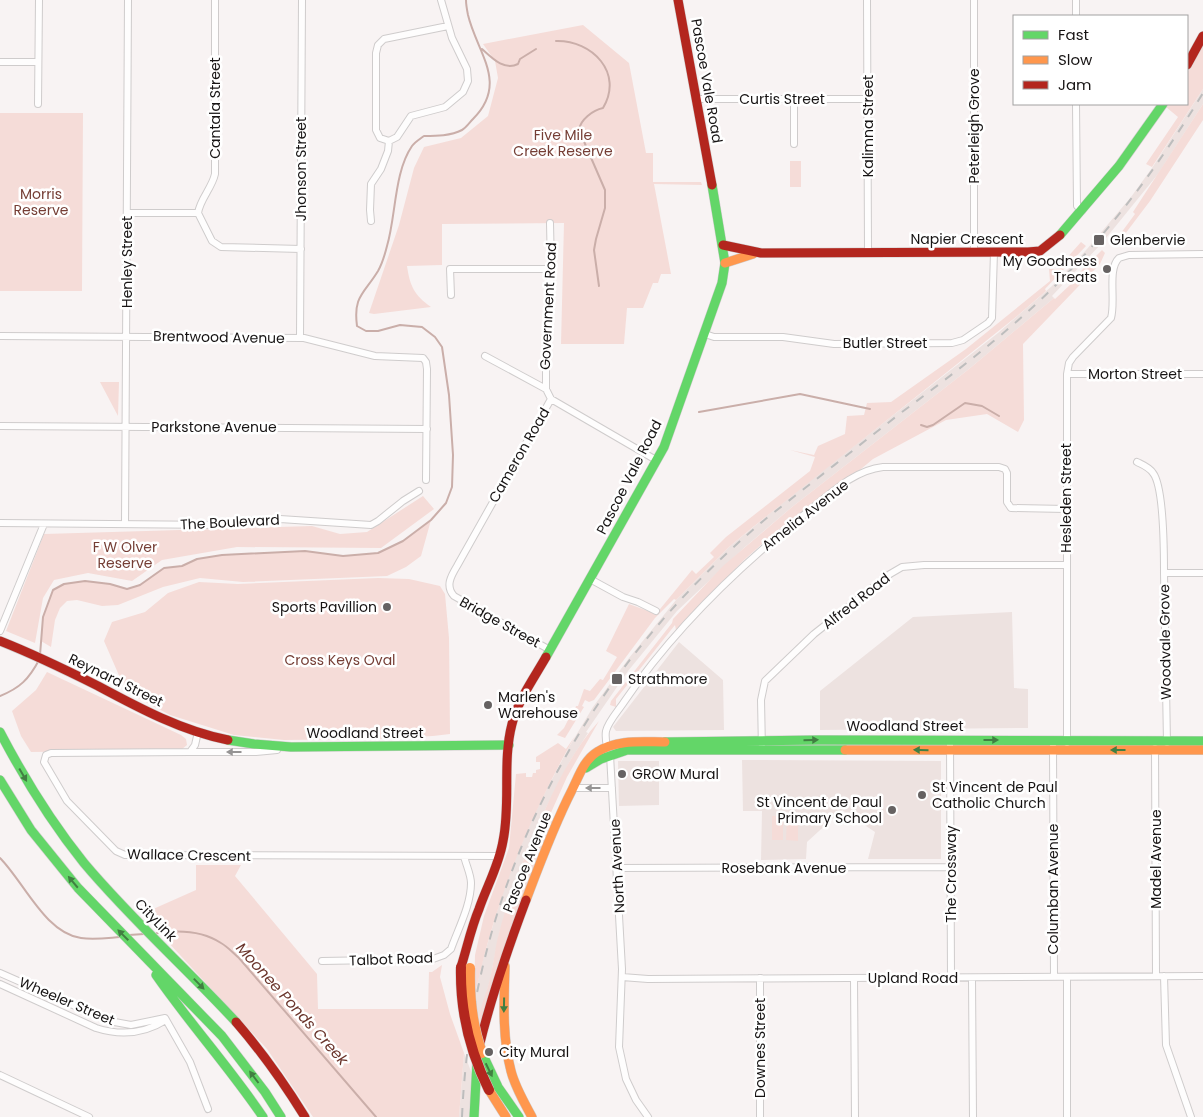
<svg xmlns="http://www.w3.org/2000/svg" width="1203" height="1117" viewBox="0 0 1203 1117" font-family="Poppins,sans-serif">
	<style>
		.built { fill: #ede2e0 }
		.green { fill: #f5dcd8 }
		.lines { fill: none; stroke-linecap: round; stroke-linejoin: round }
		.stream { stroke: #caaea9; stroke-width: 2 }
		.street-casing { stroke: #cfcccc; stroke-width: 8 }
		.fast-casing { stroke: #cfcccc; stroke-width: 10 }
		.slow-casing { stroke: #cfcccc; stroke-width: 10 }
		.jam-casing { stroke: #cfcccc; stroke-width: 10 }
		.street { stroke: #fefdfd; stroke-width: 6 }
		.fast { stroke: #63d668; stroke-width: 9 }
		.slow { stroke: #ff974d; stroke-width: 9 }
		.jam { stroke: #b3261e; stroke-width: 9 }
		.rail { stroke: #bdbdbd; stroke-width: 2; stroke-dasharray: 9 9; stroke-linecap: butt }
		.slow-bridge-casing { stroke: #cfcccc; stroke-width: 11; stroke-linecap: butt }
		.jam-bridge-casing { stroke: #cfcccc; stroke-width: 11; stroke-linecap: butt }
		.slow-bridge { stroke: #ff974d; stroke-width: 10 }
		.jam-bridge { stroke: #b3261e; stroke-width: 10 }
		.oneway { fill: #417f42 }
		.oneway2 { fill: #969494 }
		.poi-dot { fill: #666262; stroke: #fff; stroke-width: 2 }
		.labels { text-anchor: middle; stroke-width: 5; stroke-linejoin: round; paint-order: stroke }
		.street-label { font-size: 14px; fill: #171414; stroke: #fff }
		.park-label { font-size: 14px; fill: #753e35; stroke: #fff }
		.poi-label { font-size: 14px; fill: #171414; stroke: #fff; text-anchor: start }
		.water-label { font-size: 15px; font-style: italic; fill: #6a342b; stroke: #fff }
	</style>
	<rect width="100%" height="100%" fill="#f8f3f3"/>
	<path class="built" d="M1203,89V104L1158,174L1102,243L1052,296L1054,298L969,369L792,507L745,547L677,611L628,671L586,732L588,733L570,761L545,810L521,866L505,914L499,934L490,980L478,1022L474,1000L481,966L503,891L515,859L539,804L569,747L593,707L629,658L676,600L729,547L808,482L998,333L1052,286L1087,249L1131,197L1152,168Z
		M1012,612L1014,688L1028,689V728L820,730V691L913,617Z
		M679,642L723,680L724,730L616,731L613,727Z
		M742,760L941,761V859H868L875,832L842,810L807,842L806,859L761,860L762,811H743Z
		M618,761H659V805L619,806Z
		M464,1053L472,1074L469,1117H459Z"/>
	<path class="green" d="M583,25L629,63L646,153H653V182H701L702,185L654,184L671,274H661L658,283H653L643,308H627L624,344H561L564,223L442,224V265L407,266C410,286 414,295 431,307L374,314L369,313L399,225L414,168L424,147L461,138L488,116L498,78L495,61L483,44Z
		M1203,44V89L1152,167L1146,164L1178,117L1166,107L1168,104H1187V73Z
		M1203,104V120L1150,201L1122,238L1121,233L1135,214L1133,212Z
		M0,113H83L82,291H0Z
		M790,161H801V187H790Z
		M1081,242L1086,246L1045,289L1046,291L1016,317L753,527L729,547L676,600L674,599L655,618L594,700L589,702L585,700L582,706L584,707L565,738L557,735L564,728L569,718L571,719L574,712L573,709H575L576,706H578L584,689L590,691L600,679L603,680L617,657L606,651L629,604L656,614L692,570L696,574L714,557L710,553L726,537L810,471L815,457L790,450L814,455L818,446L845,434L847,416L864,415L867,403L891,402L966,349L1050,281L1049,269H1057Z
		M1102,250L1105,253L1100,264L1023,344L1024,420L1018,432L987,414L946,420L873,459L861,469L852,474L778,530L744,560L676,630L675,625L616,699V707L610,705L611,701L672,623L673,619L723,566L792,507L969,369L1054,298L1055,299L1071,284L1070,282Z
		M100,382H119L118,416Z
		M423,496L434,509L381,548L237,547L162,560L132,581L88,573L54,580L43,598L35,643L6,631L44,534L312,526L340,534L367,532Z
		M431,520L421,556L406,567L387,576L243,582L200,578L163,587L118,605L102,606L77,600L67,601L60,608L55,620L51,647L41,641L43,617L53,590L64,584L85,581L109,584L127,589L140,585L164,568L182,566L197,559L222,555L305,551L343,556L378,553L403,541Z
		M378,578L409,579L440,586L445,594L449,638L450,734L433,736L376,739L284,740L234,735L170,715L138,698L121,680L104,641L112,622L145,612L168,593L199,582L238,584Z
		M47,672L181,735L186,739L187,745L181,750L31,752L21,736L12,711L36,690Z
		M599,721L567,777L549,817L554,819L480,1029C476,1013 487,994 490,978C494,963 495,947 499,933C508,898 521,865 535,833C552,793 570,753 599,721Z
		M575,736C528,819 493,906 474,1000L475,955L484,916L509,848L516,774L526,773V777H532L533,773H536V770L540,769V762H536V757L558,743L566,749Z
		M772,816H783V840H772Z
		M787,816H798V841L786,840Z
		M196,865H241L235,876L317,974L318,1009H428L429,972H432L442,965L440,977L450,1014L464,1053L459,1117H313L267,1049L142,914L196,890Z"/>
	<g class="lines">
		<path class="stream" d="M556,41C592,40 624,73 603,108C593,110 580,120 579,130L605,190V208L596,239L594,250L599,286
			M482,49C492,58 504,71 518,64L520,59L536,49
			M699,412L800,394L870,409
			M921,425L927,427L933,425L965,403L982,406L999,416
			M40,655L43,617L53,590L64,584L85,581L110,584L127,589L140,585L164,568L182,566L197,559L222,555L305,551L343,556L378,553L403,541L431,520L446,503L452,487L453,455L449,395L442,347L435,337L422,327L400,325L378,331H366L357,326C353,296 364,294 378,271C382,264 385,254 387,246C396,216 394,172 412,146C415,142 420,139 424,136C436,136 451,136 462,130C466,128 470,122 473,119C509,83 477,53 468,15C467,10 466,5 466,0
			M0,696C20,688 29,679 39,660
			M0,858C24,882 45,933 81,938C94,940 107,938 120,937
			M157,933C178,930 203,931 221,943C228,947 233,953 239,958L376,1117
			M129,935L144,934"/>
		<defs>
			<path id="street" d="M867,0L868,252
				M974,0V252
				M1076,16V0
				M0,62H38
				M697,99H868
				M794,99V144
				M38,104L39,0
				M1076,104L1077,206L1082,211
				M389,141L397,137L411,116L445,107L463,92L468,81L467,69L452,38L441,0
				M389,141L380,138L376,130V53L378,45L384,39L448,26
				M127,213H198L212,241L221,247L301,249
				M198,213C200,199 212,188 215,174V0
				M371,221L370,210L371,184L381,169L388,151L389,141
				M451,295L450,269H551
				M705,334L714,337H783L834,344L952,343L963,340L988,323L992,318L994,252
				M0,336L304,338L375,356L423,358L426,362L427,369L426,480
				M300,338L302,0
				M485,356L546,389L551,399
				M1067,374H1203
				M546,389V343L551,269L550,223
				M0,426L427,429
				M1137,462C1143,465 1149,467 1153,473C1164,487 1164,553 1164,573
				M0,523L221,525L259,520L280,519L371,525L378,521L403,501L419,491
				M125,524L128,0
				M590,579L623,597L638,602L656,611
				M0,631L44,524
				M550,650L454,596C445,586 451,576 457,566L551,399L656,460
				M198,732L195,745L190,752L51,753L46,755L44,762L67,801L116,851L125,855L500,856
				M950,740L951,978
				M1067,743V374L1069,363L1073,357L1111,318C1116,301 1107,269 1119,258L1129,255L1203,254
				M1167,743L1164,573H1203
				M1053,746L1054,977
				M607,747C606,742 605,737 606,731C608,722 618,711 624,702C675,627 740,565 811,509C832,492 855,470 883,467H999L1005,469L1007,473V502L1011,508L1066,509
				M1155,748L1156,976
				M762,750L761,700L765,681L814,634L890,574L902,567L924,565H1066
				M190,752H256L277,750
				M610,755L622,969L619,1047L626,1079L636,1100L648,1117
				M573,788H612
				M617,868L951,867
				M322,961L433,959L444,955L451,949C458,929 471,905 471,883C471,875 466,865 464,856
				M0,973L109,1021L131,1025L165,1018L190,1062L208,1109
				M1164,976L1166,1045L1191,1117
				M622,977L648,979L1203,976
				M1067,977V1117
				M760,978V1117
				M854,978L855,1117
				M972,978L973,1117
				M0,984L96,1028C121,1036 144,1034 166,1020
				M0,1075L89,1117"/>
			<path id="fast" d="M1060,235L1119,166L1163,104
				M546,657L664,447L722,283L725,263L712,185
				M0,732C24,778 51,822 84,863C131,919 186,968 236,1022
				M228,740L254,744L291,747L509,745
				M665,742L819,740L1203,741
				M586,768L601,759L627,750H845
				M0,780L31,830L78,888L222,1036L265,1092L281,1117
				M156,975C190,1024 230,1068 263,1117
				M482,1053L498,1087L519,1117
				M474,1117L477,1062"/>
			<path id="slow" d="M725,263L753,254
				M845,750H1203
				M526,900C540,863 554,825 572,790C579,776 584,760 597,752C617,739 642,742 665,742
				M505,966C504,1001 502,1037 511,1071C515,1087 524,1102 532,1117
				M489,1090L506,1117"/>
			<path id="jam" d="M678,0L712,185
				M1187,65L1203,36
				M723,245L761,253L1028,252L1040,251L1060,235
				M0,641C33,654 66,670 98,686C139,708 182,731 228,740
				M461,967C467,948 471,928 479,909C487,886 499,865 503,841C511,803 502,762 512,724C518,700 534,678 546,657
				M236,1022C262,1052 284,1083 305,1117
				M479,1047C491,997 508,948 526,900"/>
		</defs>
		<use href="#street" class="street-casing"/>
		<use href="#fast" class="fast-casing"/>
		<use href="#slow" class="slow-casing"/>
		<use href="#jam" class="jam-casing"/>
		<use href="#street" class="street"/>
		<use href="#fast" class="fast"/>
		<use href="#slow" class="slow"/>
		<use href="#jam" class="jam"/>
		<path class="rail" d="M462,1117C472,879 586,668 768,517C813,482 857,447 902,412C956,372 1011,330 1059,282C1115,225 1161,162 1203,93"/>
		<defs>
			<path id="slow-bridge" d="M470,968C469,997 472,1025 482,1053"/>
			<path id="jam-bridge" d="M461,967C460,1011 469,1050 489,1090"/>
		</defs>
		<use href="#slow-bridge" class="slow-bridge-casing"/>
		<use href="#jam-bridge" class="jam-bridge-casing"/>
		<use href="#slow-bridge" class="slow-bridge"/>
		<use href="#jam-bridge" class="jam-bridge"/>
	</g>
	<defs><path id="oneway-solid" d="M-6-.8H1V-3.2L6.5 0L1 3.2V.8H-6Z" transform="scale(1.25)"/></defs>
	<g class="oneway">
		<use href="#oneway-solid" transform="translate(811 740) rotate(-1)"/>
		<use href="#oneway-solid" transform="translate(991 740)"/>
		<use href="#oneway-solid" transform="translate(921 750) rotate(-179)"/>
		<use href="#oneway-solid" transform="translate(1118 750) rotate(180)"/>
		<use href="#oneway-solid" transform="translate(23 775) rotate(60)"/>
		<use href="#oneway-solid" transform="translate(73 882) rotate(-130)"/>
		<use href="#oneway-solid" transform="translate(123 935) rotate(-135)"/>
		<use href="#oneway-solid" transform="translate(199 984) rotate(46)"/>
		<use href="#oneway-solid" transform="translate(504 1005) rotate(91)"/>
		<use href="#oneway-solid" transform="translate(489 1070) rotate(64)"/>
		<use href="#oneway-solid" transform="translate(254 1077) rotate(-127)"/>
	</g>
	<g class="oneway2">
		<use href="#oneway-solid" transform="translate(234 752) rotate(180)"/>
		<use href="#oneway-solid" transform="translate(593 788) rotate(180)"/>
	</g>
	<g class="poi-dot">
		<rect x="1093" y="234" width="12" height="12" rx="2.5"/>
		<circle cx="1107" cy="269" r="5"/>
		<circle cx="387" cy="607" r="5"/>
		<rect x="611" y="673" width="12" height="12" rx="2.5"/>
		<circle cx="488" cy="705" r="5"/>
		<circle cx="622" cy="774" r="5"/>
		<circle cx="922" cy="795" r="5"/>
		<circle cx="892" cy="810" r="5"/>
		<circle cx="489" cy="1052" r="5"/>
	</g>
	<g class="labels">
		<g class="street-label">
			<text transform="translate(707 81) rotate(80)" y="5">Pascoe Vale Road</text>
			<text x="782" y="104">Curtis Street</text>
			<text transform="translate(215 108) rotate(-90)" y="5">Cantala Street</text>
			<text transform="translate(868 126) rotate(-90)" y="5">Kalimna Street</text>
			<text transform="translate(974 126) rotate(-90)" y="5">Peterleigh Grove</text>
			<text transform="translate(301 169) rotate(-90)" y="5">Jhonson Street</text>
			<text x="967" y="244">Napier Crescent</text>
			<text transform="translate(127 262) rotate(-90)" y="5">Henley Street</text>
			<text transform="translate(548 306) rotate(-87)" y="5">Government Road</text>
			<text transform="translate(219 337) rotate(1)" y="5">Brentwood Avenue</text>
			<text x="885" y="348">Butler Street</text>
			<text x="1135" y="379">Morton Street</text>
			<text x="214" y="432">Parkstone Avenue</text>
			<text transform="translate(519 455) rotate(-60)" y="5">Cameron Road</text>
			<text transform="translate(629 477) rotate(-63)" y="5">Pascoe Vale Road</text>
			<text transform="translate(1066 498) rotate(-90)" y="5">Hesleden Street</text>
			<text transform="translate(805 515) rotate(-38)" y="5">Amelia Avenue</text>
			<text transform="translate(230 522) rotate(-3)" y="5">The Boulevard</text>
			<text transform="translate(856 601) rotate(-38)" y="5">Alfred Road</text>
			<text transform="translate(500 622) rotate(29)" y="5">Bridge Street</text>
			<text transform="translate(1165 642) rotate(-91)" y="5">Woodvale Grove</text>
			<text transform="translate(116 680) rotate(26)" y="5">Reynard Street</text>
			<text x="905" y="731">Woodland Street</text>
			<text x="365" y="738">Woodland Street</text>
			<text transform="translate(189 855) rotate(1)" y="5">Wallace Crescent</text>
			<text transform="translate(1156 859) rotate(-90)" y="5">Madel Avenue</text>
			<text transform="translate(527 862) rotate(-68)" y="5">Pascoe Avenue</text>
			<text transform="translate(617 866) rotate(-93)" y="5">North Avenue</text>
			<text x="784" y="873">Rosebank Avenue</text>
			<text transform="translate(951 874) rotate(-90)" y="5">The Crossway</text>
			<text transform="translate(1053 889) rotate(-90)" y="5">Columban Avenue</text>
			<text transform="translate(156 920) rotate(46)" y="5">CityLink</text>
			<text transform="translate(391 959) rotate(-2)" y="5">Talbot Road</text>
			<text x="913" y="983">Upland Road</text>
			<text transform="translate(67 1001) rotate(23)" y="5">Wheeler Street</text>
			<text transform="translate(760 1048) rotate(-90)" y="5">Downes Street</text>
		</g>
		<g class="park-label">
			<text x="563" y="140">Five Mile<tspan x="563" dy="16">Creek Reserve</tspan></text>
			<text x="41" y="199">Morris<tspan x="41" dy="16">Reserve</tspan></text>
			<text x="125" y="552">F W Olver<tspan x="125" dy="16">Reserve</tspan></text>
			<text x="340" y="665">Cross Keys Oval</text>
		</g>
		<g class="poi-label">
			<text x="1110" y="245">Glenbervie</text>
			<text x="1097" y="266" text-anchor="end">My Goodness<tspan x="1097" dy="16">Treats</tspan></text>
			<text x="377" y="612" text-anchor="end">Sports Pavillion</text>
			<text x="628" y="684">Strathmore</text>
			<text x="498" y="702">Marlen's<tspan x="498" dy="16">Warehouse</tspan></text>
			<text x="632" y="779">GROW Mural</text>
			<text x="932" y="792">St Vincent de Paul<tspan x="932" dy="16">Catholic Church</tspan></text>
			<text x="882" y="807" text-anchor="end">St Vincent de Paul<tspan x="882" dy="16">Primary School</tspan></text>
			<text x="499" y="1057">City Mural</text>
		</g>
		<g class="water-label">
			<text transform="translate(292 1004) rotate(48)" y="5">Moonee Ponds Creek</text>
		</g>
	</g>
	<rect x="1013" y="15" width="175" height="90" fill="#ffffff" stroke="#a2a1a1"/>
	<rect x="1023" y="31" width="25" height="8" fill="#63d668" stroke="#a2a1a1"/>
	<text x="1058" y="40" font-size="15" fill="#171414">Fast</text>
	<rect x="1023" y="56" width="25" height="8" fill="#ff974d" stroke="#a2a1a1"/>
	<text x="1058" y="65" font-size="15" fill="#171414">Slow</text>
	<rect x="1023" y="81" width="25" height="8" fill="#b3261e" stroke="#a2a1a1"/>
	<text x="1058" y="90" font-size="15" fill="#171414">Jam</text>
</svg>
